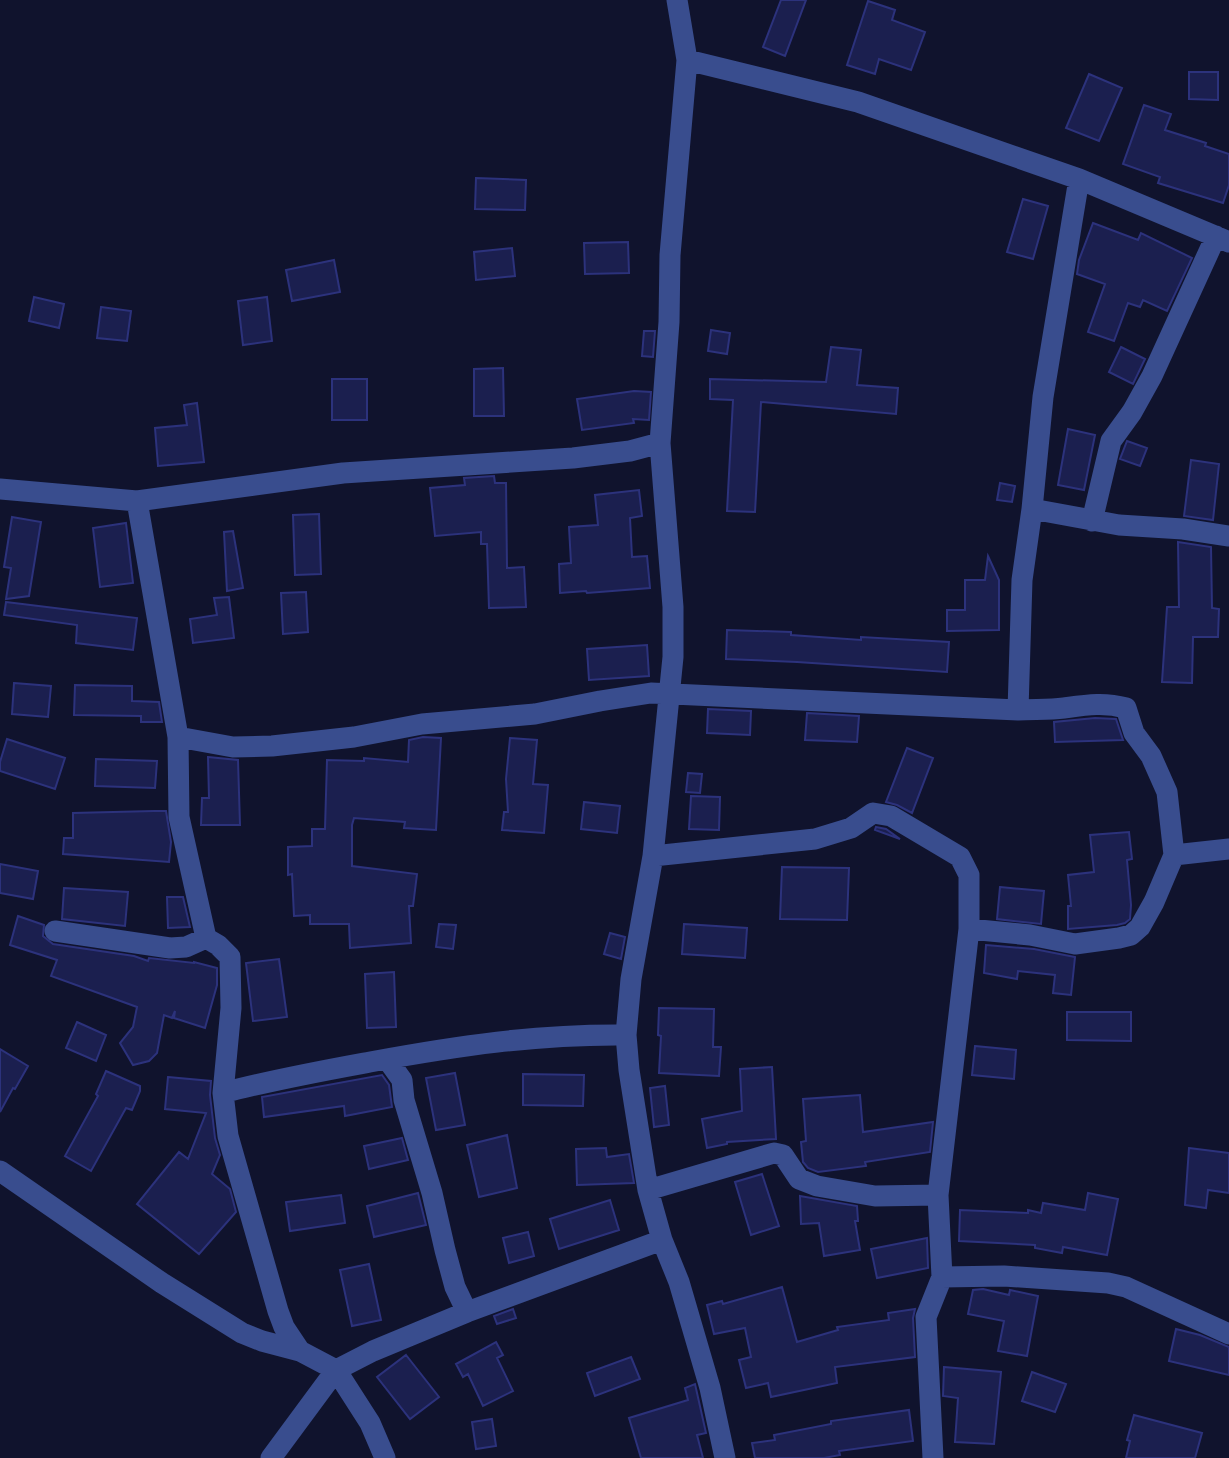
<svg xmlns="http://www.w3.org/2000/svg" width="1229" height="1458" viewBox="0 0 1229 1458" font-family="'IBM Plex Sans',sans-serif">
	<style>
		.building { fill: #1b1f4f; stroke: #2c327c; stroke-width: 2 }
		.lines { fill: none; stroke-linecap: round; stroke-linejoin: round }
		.minor { stroke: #394d8e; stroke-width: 21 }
	</style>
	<rect width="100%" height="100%" fill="#10132d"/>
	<path class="building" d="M781,0H806L785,56L763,47Z
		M868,1L895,10L892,20L925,32L911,70L879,59L875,74L847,65Z
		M1189,72H1218V100L1189,99Z
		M1089,74L1122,88L1099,141L1066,128Z
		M1144,105L1171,114L1165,130L1206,143L1205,146L1229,154V185L1223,203L1158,183L1160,177L1123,164Z
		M476,178L526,180L525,210L475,209Z
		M1023,199L1048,206L1033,259L1007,252Z
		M1093,223L1138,240L1141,233L1192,258L1167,311L1143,300L1140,307L1128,303L1114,341L1088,332L1105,284L1077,274L1079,260Z
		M628,242L629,273L585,274L584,243Z
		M512,248L515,276L476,280L474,252Z
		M334,260L340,292L292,301L286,270Z
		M34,297L64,304L59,328L29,321Z
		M267,297L272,341L243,345L238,301Z
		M101,307L131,311L127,341L97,338Z
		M711,330L730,333L727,354L708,351Z
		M644,331H655L653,357L642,356Z
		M831,347L861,350L857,385L898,388L896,414L761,402L755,512L727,511L733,400L710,399V379L826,382Z
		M1121,347L1145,359L1133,384L1109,372Z
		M503,368L504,416H474V369Z
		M332,379H367V420H332Z
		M634,391L651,392L649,420L633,419L634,423L582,430L577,399Z
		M197,403L204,462L158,466L155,428L187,425L184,405Z
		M1068,429L1095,435L1084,490L1058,485Z
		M1127,441L1147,448L1140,466L1120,459Z
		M1191,460L1219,464L1213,520L1184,516Z
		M494,476L495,483H506L507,568L524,567L526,607L489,608L487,544H481V532L435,536L430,488L465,485L464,478Z
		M1000,483L1015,486L1012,502L997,500Z
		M639,490L642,516L630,518L632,557L647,556L650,588L587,593L586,591L560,593L559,564L571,563L569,527L598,525L595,495Z
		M319,514L321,574L295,575L293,515Z
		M12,517L41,522L29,596L6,599L11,568L4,567Z
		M126,523L133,583L100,587L93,528Z
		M233,531L243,588L227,591L224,532Z
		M1178,542L1211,547L1212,608L1219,609L1218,637H1193L1192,683L1162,682L1167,607H1179Z
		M988,556L999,580V630L947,631V610H965V580H985Z
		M306,592L308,632L283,634L281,593Z
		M229,597L234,638L193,643L190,619L217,615L214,598Z
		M6,602L137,618L133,650L76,643L77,625L4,615Z
		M727,630L791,632V635L861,640V637L949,642L947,672L797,662L726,659Z
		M647,645L649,676L589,680L587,649Z
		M14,683L51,686L48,717L12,714Z
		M75,685L132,686V701L159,702L162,722H141V716L74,715Z
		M708,709L751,711L750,735L707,733Z
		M807,713L859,716L857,742L805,740Z
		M1095,718L1116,719L1123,740L1055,742L1054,722Z
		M423,737L441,738L436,830L404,828L405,822L354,818L352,825V866L417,874L413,906H409L411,943L350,948L349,924H310V915L294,916L292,874L288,875V847L312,846V829H325L327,760L364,761V758L408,762L409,740Z
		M510,738L537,740L533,784L548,785L544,833L502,830L504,812H508L506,779Z
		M7,739L65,758L55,789L0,771V762Z
		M907,748L933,758L912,813L897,805L886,802Z
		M208,757L238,760L240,825H201L202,798H209Z
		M96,759L157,761L155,788L95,786Z
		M688,773L702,774L700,793L686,792Z
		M691,796L720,797L719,830L689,829Z
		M584,802L620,806L617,833L581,829Z
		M154,811H166L171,842L169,862L63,854L64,838H73V813Z
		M876,827L886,829L900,839L875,830Z
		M1129,832L1132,859L1127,860L1131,905L1130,919L1125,923L1117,925L1068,929V906H1071L1068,875L1094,872L1090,835Z
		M0,864L38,871L33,899L0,893Z
		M782,867L849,868L847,920L780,919Z
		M1000,887L1044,891L1041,924L997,919Z
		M64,888L128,892L125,926L62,919Z
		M167,897H183L190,927L168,928Z
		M18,916L44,925L43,936L53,944L134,956L148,961L149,958L194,963V962L217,968V985L205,1028L174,1018L175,1011L172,1018L164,1015L157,1053L149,1061L133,1065L120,1043L133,1027L137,1007L51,976L57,960L10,945Z
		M439,924L456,925L453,949L436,947Z
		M684,924L747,928L745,958L682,954Z
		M610,933L625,937L621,959L604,954Z
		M986,945L1034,949L1075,957L1071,995L1053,993L1055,975L1018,971L1017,979L984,973Z
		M279,959L287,1017L253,1021L246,963Z
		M394,972L396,1027L367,1028L365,974Z
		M659,1008L714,1009L713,1047H721L719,1076L659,1073L661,1036L658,1035Z
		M1067,1012H1131V1041L1067,1040Z
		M77,1022L106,1035L96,1061L66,1048Z
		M975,1046L1016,1050L1014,1079L972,1075Z
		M0,1049L28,1066L15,1089L13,1088L0,1112Z
		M772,1067L776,1139L727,1142V1144L707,1148L702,1119L742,1111L740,1069Z
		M106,1071L140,1086V1091L132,1110L126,1108L91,1171L65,1156L98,1096L96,1094Z
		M455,1073L465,1125L436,1130L426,1078Z
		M523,1074L584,1075L583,1106L523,1105Z
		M382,1075L389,1085L392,1107L345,1116L344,1106L264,1117L262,1097Z
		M168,1077L211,1081L210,1095L215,1138L220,1155L212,1174L230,1189L236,1212L199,1254L137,1204L179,1152L188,1159L206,1113L165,1109Z
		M665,1086L669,1125L654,1127L650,1088Z
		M860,1095L863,1132L933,1122L930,1152L865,1162L866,1166L818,1172L808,1168L803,1162L801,1142L806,1141L803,1099Z
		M507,1135L517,1188L479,1197L467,1145Z
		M402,1138L408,1160L369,1169L364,1146Z
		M606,1148L607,1157L629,1154L634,1183L577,1185L576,1149Z
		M1189,1148L1229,1153V1193L1208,1190L1206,1208L1185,1205Z
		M762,1174L779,1226L751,1235L735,1182Z
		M418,1193L426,1225L374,1237L367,1206Z
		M1088,1193L1118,1199L1107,1255L1063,1247L1062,1253L1035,1248V1245L959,1241L960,1210L1028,1213V1210L1041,1213L1043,1203L1085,1210Z
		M341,1195L345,1223L290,1231L286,1202Z
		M800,1196L857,1206L858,1221H855L860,1250L824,1256L819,1223L801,1224Z
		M610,1200L619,1230L559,1249L550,1219Z
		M528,1232L534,1256L509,1263L503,1238Z
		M927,1238L928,1268L877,1278L871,1249Z
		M369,1264L381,1320L352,1326L340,1270Z
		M782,1287L797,1342L838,1330L837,1327L889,1320L888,1313L915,1309L913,1318L915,1357L835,1367L837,1383L771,1397L768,1383L746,1388L739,1360L751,1357L745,1328L714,1334L707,1305L722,1301L723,1304Z
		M983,1289L1009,1295L1010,1290L1038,1296L1027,1356L998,1351L1004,1321L968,1314L973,1290Z
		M513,1309L516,1318L497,1324L494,1316Z
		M1176,1329L1200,1335L1229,1347V1375L1169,1361Z
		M496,1342L503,1355L497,1358L513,1391L483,1406L468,1374L463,1377L456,1364Z
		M406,1355L439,1397L410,1419L377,1377Z
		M631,1357L640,1379L595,1396L587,1373Z
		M944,1367L1001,1372L994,1444L955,1442L958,1398L943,1396Z
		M1032,1372L1066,1384L1055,1412L1022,1401Z
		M695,1384L706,1433L697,1435L703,1458H641L629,1418L688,1400L685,1388Z
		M909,1410L913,1441L839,1451L840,1455L824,1458H755L752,1443L775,1440L774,1435L831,1424V1421Z
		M1134,1415L1202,1433L1195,1458H1126L1130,1441L1127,1440Z
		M492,1419L496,1446L476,1449L472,1422Z"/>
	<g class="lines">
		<path class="minor" d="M677,0L687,60L670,255L669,322L660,443L673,607V657L653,856L631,979L626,1035L629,1070L648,1190L662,1240L679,1282L710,1388L725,1458
			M687,60L858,102L1079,179L1229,242
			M0,489L137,501L343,473L573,458L630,451L660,443
			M137,501L178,737L179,817L206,938L218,945L230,957L231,1008L223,1093L228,1136L278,1311L284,1327L300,1351
			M1032,509L1119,525L1183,529L1229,536
			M1092,521L1111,441L1132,412L1152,376L1216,236
			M1018,710L1022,580L1032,509L1043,397L1079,179
			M178,737L233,747L272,746L354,737L422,724L535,714L600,701L651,693L1018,710C1033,709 1049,710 1064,708C1086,705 1104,702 1126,708L1134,733L1151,756L1167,792L1174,855L1154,902L1140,927L1131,935L1119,938L1075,944L1030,935L969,929
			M1174,855L1229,849
			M653,856L815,839L851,828L873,813L891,816L960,857L969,875V929L938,1195L942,1277L926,1317L933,1458
			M55,931L170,948L186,947L206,938
			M387,1059L402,1080L404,1100L432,1193L445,1250L455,1287L467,1312
			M223,1093C271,1080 321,1071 370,1062C457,1046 537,1034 626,1035
			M0,1171L162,1283L242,1333L262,1341L300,1351L336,1370L370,1423L385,1458
			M648,1190L774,1153L783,1155L799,1179L817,1186L875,1196L938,1195
			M942,1277L1004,1276L1108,1283L1126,1287L1229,1334
			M271,1458L336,1370L373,1351L467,1312L662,1240"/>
	</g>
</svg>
